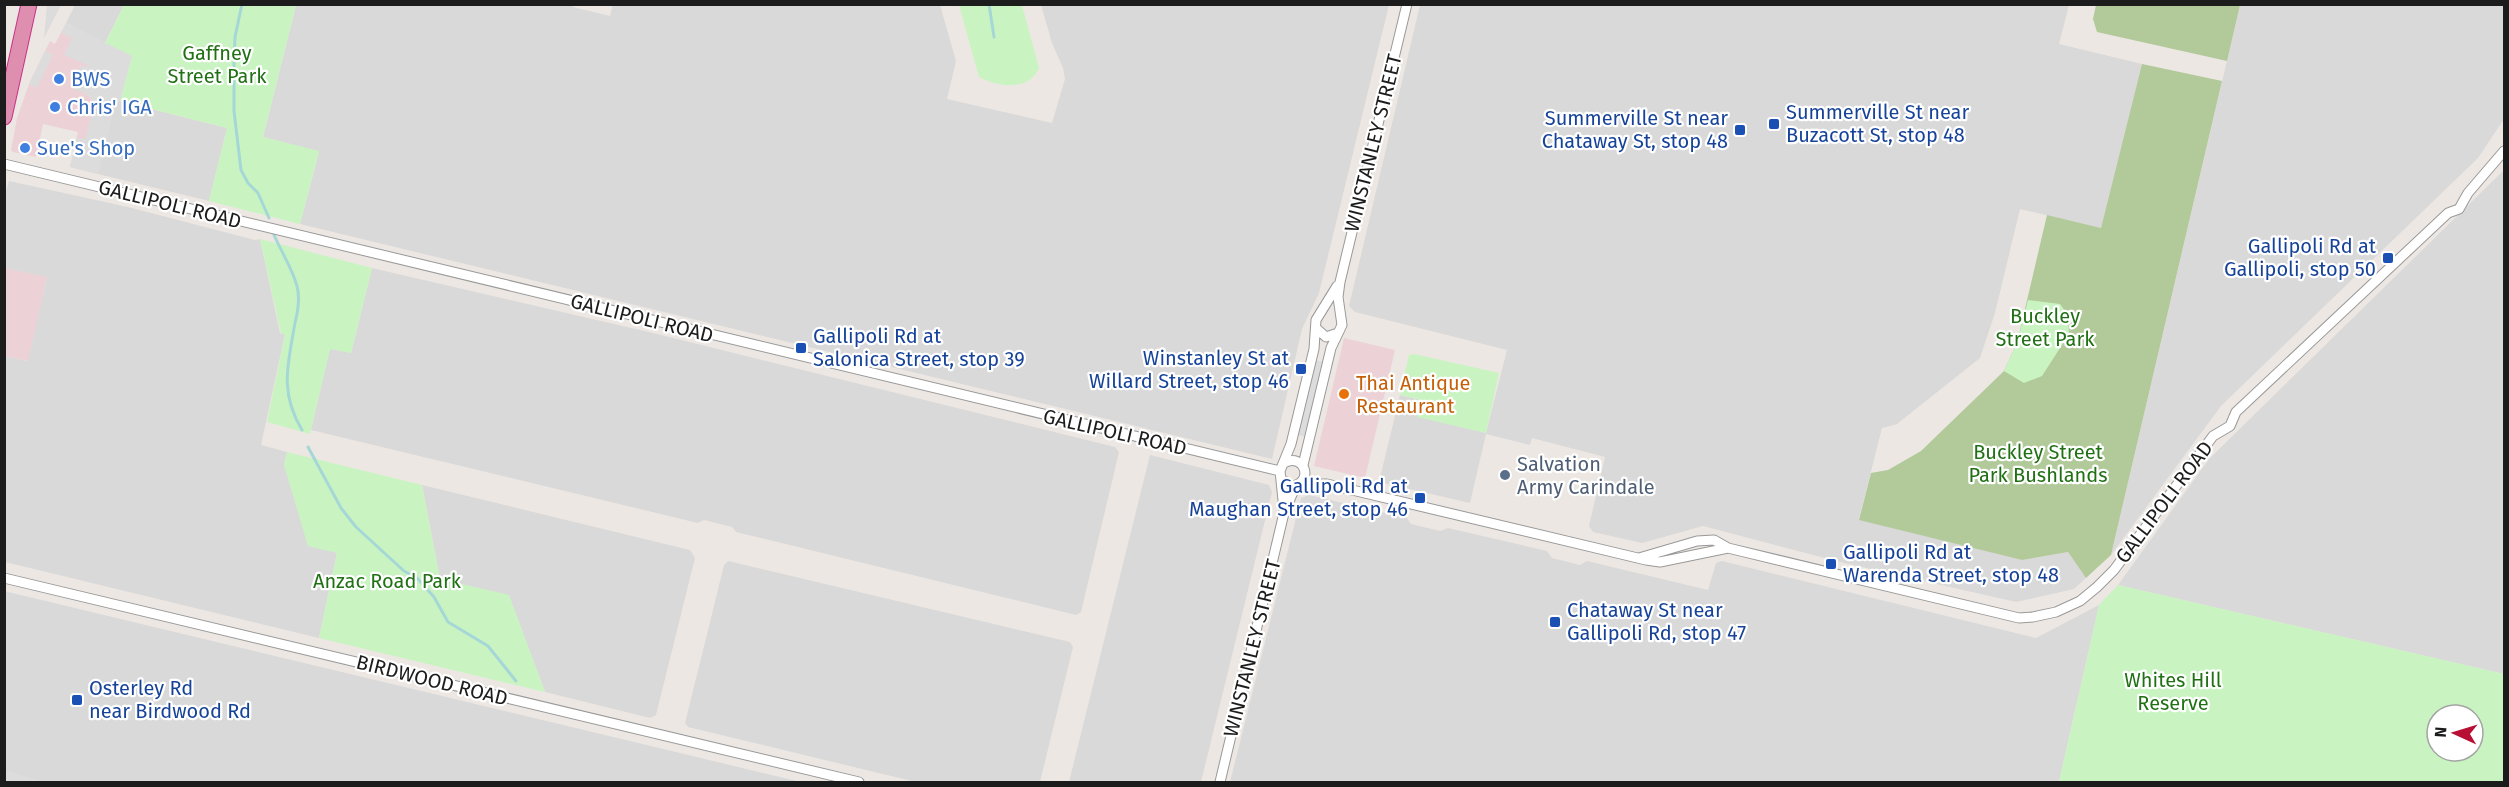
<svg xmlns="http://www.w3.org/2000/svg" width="2509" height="787" viewBox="0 0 2509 787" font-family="'Fira Sans',sans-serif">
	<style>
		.residential { fill: #dad9d9 }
		.commercial { fill: #ecd2d7 }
		.forest { fill: #b2c99a }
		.park { fill: #c9f4c2; fill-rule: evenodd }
		.parking { fill: #dcdcdc }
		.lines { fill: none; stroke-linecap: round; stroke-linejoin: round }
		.stream { stroke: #a6d7d7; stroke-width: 3 }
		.minor-casing { stroke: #999; stroke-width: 11 }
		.highway-casing { stroke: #c83286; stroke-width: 17 }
		.minor { stroke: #fff; stroke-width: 9 }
		.highway { stroke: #de8faf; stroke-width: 15 }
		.shop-dot { fill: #3f7fe0; stroke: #fff; stroke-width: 2 }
		.transit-dot { fill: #1a4fb4; stroke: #fff; stroke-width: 2 }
		.food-dot { fill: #e8710a; stroke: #fff; stroke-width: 2 }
		.service-dot { fill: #5c6f8a; stroke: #fff; stroke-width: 2 }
		.labels { text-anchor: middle; stroke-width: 4.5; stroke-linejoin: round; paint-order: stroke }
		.park-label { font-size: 20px; fill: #207014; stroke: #fff }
		.shop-label { font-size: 20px; fill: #366cbe; stroke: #fff; text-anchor: start }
		.transit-label { font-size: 20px; fill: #164399; stroke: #fff; text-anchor: start }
		.street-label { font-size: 20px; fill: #1c1c1c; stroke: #fff }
		.food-label { font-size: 20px; fill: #c56008; stroke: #fff; text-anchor: start }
		.service-label { font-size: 20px; fill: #4e5e75; stroke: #fff; text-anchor: start }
	</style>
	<rect width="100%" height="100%" fill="#ece7e2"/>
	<path class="residential" d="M573,4V7L610,16L613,4L940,5L956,61L947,99L1052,123L1065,79L1063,68L1052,43L1041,5H1389L1319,293L1302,329L1272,459L300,224L319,152L263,137L296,5Z
		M75,5H124L105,43L66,23Z
		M1420,5H2069L2059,44L2142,64L2101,228L2020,209L1995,313L1980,358L1897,424L1882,428L1859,519L2022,560L2068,552L2086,578L2074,589L2016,602L1840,562L1703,526L1642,543L1593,532L1589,526L1605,457L1532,438L1530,445L1486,434L1470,503L1379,482L1400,395L1421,400L1417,416L1486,433L1507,350L1355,312L1349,306Z
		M2240,5H2504V119L2478,158L2221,406L2111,555Z
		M116,100L227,128L209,201L98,174Z
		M2504,170V674L2118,585L2209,459Z
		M9,181L128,207L255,240L260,239L280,333L285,334L261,445L287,452L284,465L337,553L319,638L5,562V356L27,361L47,278L5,268L4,198Z
		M372,268L653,333L1115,447L1119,452L1081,612L1076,615L736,532L732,527L704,520L698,523L311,430L330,348L351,353Z
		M1150,455L1269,485L1272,492L1201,782H1069Z
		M422,485L690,550L695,558L656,715L650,718L545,692L509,596L440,579Z
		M1309,495L1407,518L1411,524L1440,531L1448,528L1547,551L1552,558L1580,565L1587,561L1708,590L1716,563L1722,561L2036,638L2099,605L2059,782H1230L1301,498Z
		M728,561L1070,642L1073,647L1040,782H916L688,727L685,723L711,618L724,565Z
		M4,591L801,782H43L5,771Z"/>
	<path class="commercial" d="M66,23L116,100L98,174L70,167L78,132L43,124L36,157L13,152L11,150L17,118L29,84L50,41L55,44Z
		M5,268L47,277L28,361L5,356Z
		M1344,338L1395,350L1365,478L1314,466Z"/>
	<path class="forest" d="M2096,5V4L2240,5L2227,61L2097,32L2093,19Z
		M2142,64L2222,81L2111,555L2086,578L2068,552L2022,560L1859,520L1871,473L1888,470L1921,451L2004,371L2017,343L2047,215L2101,228Z"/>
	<path class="park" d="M124,5H296L263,137L319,151L300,224L209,201L227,128L120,101L132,56L105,43Z
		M959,5H1022L1039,68C1028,92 999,87 979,77Z
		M260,239L372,268L351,353L330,349L310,434L267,422L285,335L281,333Z
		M2028,300L2060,304L2068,315L2069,334L2042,376L2024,383L2004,371L2017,343Z
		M1414,354L1499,373L1486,433L1417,417L1421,400L1400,395L1409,355Z
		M287,452L422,485L440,579L509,595L545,692L319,638L337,553L308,546L284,465Z
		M2118,585L2504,674V782H2059L2099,605ZM2437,715H2473V751H2437Z"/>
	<path class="parking" d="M47,5H61L44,38Z
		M66,23L132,56L120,101L116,100L98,174L70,167L77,138L85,139L95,102L83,92L74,90L80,66L87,67L88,65L64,55L72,38L61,33Z
		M45,51L53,54L37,88L29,84Z
		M1315,360L1324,362L1307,437L1298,435Z
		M5,771L43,781V782H5Z"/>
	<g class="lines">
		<path class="stream" d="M242,4L235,37L234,65V111L241,170L248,183L258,193L269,218
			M989,4L994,37
			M274,235C281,251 292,268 297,286C300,297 298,311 295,323C288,364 279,392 302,430
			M308,447L341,508L356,527L404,571L417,578L434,597L448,622L488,646L516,681"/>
		<defs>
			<path id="minor" d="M4,164L1280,471
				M1317,329L1326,337L1338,333
				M1303,465L1331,348L1342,325L1338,297L1340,282L1407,4
				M1281,479L1292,486C1315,482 1304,452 1284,463
				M1300,484H1327L1646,560L1660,562L1728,548
				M1284,510L1280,471L1291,444L1314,349L1316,320L1337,286
				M1639,558L1697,541L1714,540L1728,548L2019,618L2033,617L2056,612L2080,601L2097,587L2114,570L2213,436L2230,426L2236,412L2448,213L2459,209L2468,193L2504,151
				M4,578L859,782
				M1220,782L1284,513L1296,485"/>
			<path id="highway" d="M4,117L29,4"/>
		</defs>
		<use href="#minor" class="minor-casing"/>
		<use href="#highway" class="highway-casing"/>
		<use href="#minor" class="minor"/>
		<use href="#highway" class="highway"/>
	</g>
	<g class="shop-dot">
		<circle cx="59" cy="79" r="6"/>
		<circle cx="55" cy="107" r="6"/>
		<circle cx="25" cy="148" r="6"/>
	</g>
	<g class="transit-dot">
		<rect x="1768" y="118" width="12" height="12" rx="3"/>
		<rect x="1734" y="124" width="12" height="12" rx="3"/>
		<rect x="2382" y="252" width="12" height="12" rx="3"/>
		<rect x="795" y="342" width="12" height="12" rx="3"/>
		<rect x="1295" y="363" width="12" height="12" rx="3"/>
		<rect x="1414" y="492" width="12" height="12" rx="3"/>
		<rect x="1825" y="558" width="12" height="12" rx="3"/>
		<rect x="1549" y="616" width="12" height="12" rx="3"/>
		<rect x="71" y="694" width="12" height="12" rx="3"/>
	</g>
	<circle class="food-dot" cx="1344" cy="394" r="6"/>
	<circle class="service-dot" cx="1505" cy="475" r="6"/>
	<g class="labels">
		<g class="park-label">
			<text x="217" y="60">Gaffney<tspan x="217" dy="23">Street Park</tspan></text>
			<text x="2045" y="323">Buckley<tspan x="2045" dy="23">Street Park</tspan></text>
			<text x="2038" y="459">Buckley Street<tspan x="2038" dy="23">Park Bushlands</tspan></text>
			<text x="387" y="588">Anzac Road Park</text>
			<text x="2173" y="687">Whites Hill<tspan x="2173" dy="23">Reserve</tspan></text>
		</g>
		<g class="shop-label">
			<text x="71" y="86">BWS</text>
			<text x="67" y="114">Chris' IGA</text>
			<text x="37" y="155">Sue's Shop</text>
		</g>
		<g class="transit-label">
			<text x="1786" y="119">Summerville St near<tspan x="1786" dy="23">Buzacott St, stop 48</tspan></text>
			<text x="1728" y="125" text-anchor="end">Summerville St near<tspan x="1728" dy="23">Chataway St, stop 48</tspan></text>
			<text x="2376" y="253" text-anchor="end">Gallipoli Rd at<tspan x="2376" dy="23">Gallipoli, stop 50</tspan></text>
			<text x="813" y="343">Gallipoli Rd at<tspan x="813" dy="23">Salonica Street, stop 39</tspan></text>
			<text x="1289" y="365" text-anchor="end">Winstanley St at<tspan x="1289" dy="23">Willard Street, stop 46</tspan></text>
			<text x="1408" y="493" text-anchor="end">Gallipoli Rd at<tspan x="1408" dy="23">Maughan Street, stop 46</tspan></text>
			<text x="1843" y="559">Gallipoli Rd at<tspan x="1843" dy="23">Warenda Street, stop 48</tspan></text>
			<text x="1567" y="617">Chataway St near<tspan x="1567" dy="23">Gallipoli Rd, stop 47</tspan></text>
			<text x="89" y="695">Osterley Rd<tspan x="89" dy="23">near Birdwood Rd</tspan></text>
		</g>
		<g class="street-label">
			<text transform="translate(1373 143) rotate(-76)" y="7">WINSTANLEY STREET</text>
			<text transform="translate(170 204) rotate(14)" y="7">GALLIPOLI ROAD</text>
			<text transform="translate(642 318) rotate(14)" y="7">GALLIPOLI ROAD</text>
			<text transform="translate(1115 432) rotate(13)" y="7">GALLIPOLI ROAD</text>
			<text transform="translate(2164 502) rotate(-53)" y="7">GALLIPOLI ROAD</text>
			<text transform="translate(1252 648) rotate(-76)" y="7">WINSTANLEY STREET</text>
			<text transform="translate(432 680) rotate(14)" y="7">BIRDWOOD ROAD</text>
		</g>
		<g class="food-label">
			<text x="1356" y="390">Thai Antique<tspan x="1356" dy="23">Restaurant</tspan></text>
		</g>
		<g class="service-label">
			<text x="1517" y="471">Salvation<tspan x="1517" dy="23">Army Carindale</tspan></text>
		</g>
	</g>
	<rect width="2509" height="787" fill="none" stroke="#1c1c1c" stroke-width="12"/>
	<g transform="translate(2455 733) rotate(274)"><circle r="28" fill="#ffffff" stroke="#a4a4a4" stroke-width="1.5"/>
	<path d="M0-4.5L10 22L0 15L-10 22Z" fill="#b81035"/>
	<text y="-9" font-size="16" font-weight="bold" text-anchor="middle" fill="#1c1c1c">N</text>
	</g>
</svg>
